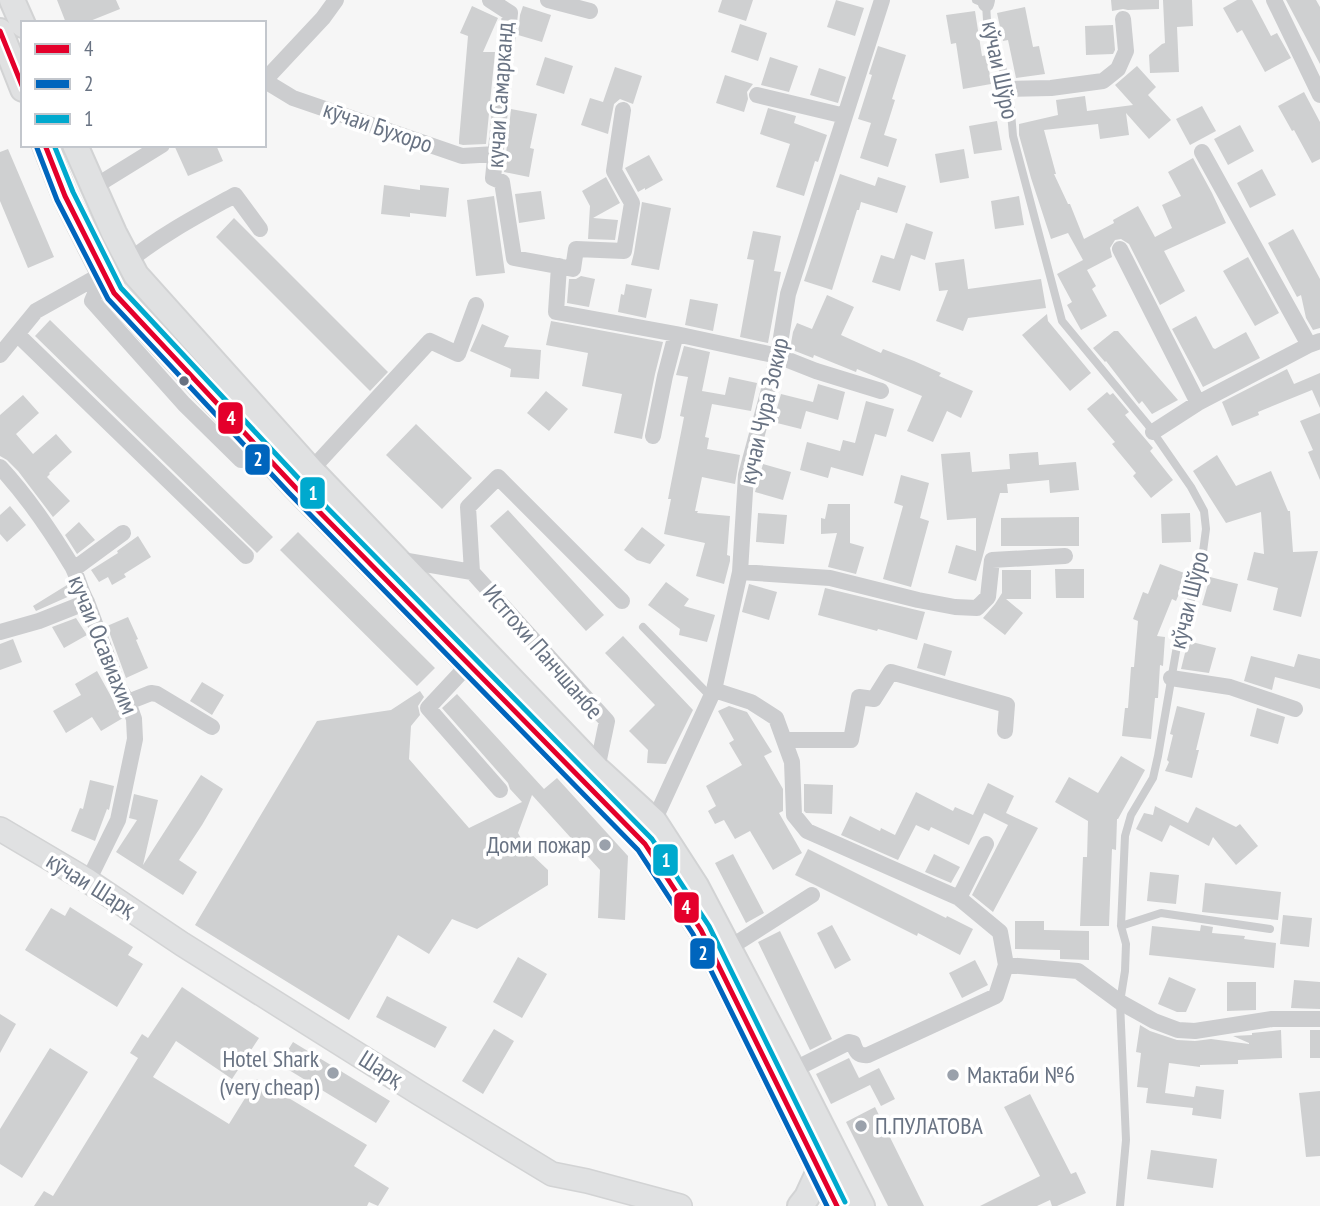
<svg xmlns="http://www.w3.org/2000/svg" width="1320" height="1206" viewBox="0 0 1320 1206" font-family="'PT Sans Narrow',sans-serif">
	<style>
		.building { fill: #cfd0d1 }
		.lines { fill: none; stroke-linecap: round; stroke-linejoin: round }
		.secondary-casing { stroke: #d2d3d4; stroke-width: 26 }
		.primary-casing { stroke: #d2d3d4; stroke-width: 28 }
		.lane { stroke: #cccdcf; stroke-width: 8 }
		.street { stroke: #cccdcf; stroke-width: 16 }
		.secondary { stroke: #e0e1e2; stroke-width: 23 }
		.primary { stroke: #e0e1e2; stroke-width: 24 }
		.bus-1-casing { stroke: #fff; stroke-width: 10 }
		.bus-2-casing { stroke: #fff; stroke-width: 10 }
		.bus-3-casing { stroke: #fff; stroke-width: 10 }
		.bus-1 { stroke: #e4002b; stroke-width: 5 }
		.bus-2 { stroke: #0065bd; stroke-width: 5 }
		.bus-3 { stroke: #00a9ce; stroke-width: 5 }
		.bus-dot { fill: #697383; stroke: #fff; stroke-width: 2.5 }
		.poi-dot { fill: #9aa1ab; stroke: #fff; stroke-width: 2.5 }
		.labels { text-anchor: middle; stroke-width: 7; stroke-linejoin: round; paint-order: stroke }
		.street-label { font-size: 24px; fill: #697383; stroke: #fff }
		.poi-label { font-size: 24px; fill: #697383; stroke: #fff; text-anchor: end }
		.line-badge { stroke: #fff; stroke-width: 2.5 }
		.badge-label { font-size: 19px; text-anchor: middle; font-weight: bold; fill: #fff }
	</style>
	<rect width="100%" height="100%" fill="#f6f6f6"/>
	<path class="building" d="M57,0H116L120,9L85,23H66Z
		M722,0H753L746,21L718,12Z
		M836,0L864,8L855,36L827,27Z
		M1111,0H1159V9L1128,10L1123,9L1112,11Z
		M1163,0H1192L1193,26L1177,27L1179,72L1150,73L1149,55L1162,44L1165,43Z
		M1237,0H1252L1271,36L1277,33L1291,58L1265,72L1242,30L1237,33L1223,8Z
		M1286,0H1316L1320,7V64Z
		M472,6L498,18L483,52H495L486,144L463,145L459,144V140L468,36L460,33Z
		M523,6L551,15L542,42L518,35L520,15Z
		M1025,7L1033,47L1039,46L1045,74L1016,78L1008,40L1003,41L997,13Z
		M975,11L982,56L987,55L991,84L963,89L956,43L951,44L946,15Z
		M740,24L767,33L758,61L731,52Z
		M1113,25L1115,50L1113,54L1086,55L1085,26Z
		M878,46L906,55L892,99L895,100L884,135L897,139L888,167L860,158L871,123L858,119L872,75L869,74Z
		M545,57L573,66L564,94L536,85Z
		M770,57L798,66L789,92L761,85Z
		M1137,66L1156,87L1148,95L1171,120L1149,139L1126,113L1129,135L1100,139L1098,124L1044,130L1056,174H1054L1068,204H1070L1084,239L1114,223L1113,220L1138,206L1155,237L1172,228L1162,205L1181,196L1168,172L1193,158L1212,193L1226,223L1164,251L1185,291L1160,305L1129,244L1121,239L1115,240L1110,248L1112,257L1087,270L1096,286L1092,289L1107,316L1081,330L1067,305L1072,302L1057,274L1083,260L1068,233L1051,239L1031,178L1019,135V124L1058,115L1056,100L1085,96L1087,111L1133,105L1115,85Z
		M615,67L642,76L633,104L620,99L614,104L608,134L581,125L590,98L603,102Z
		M819,68L846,77L838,103L810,95Z
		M725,75L753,84L747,92L748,99L744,112L716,103Z
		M1304,92L1320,122V159L1312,163L1294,130L1292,131L1278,106Z
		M1202,106L1216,131L1190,145L1176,119Z
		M768,108L796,116L794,123L827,135L818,162L815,161L804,196L776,187L790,144L760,134Z
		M511,109L537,114L530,148L534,149L529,177L504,172Z
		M997,121L1002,150L974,154L969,126Z
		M1240,125L1254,151L1228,165L1214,139Z
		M174,145H216L223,161L188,176Z
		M8,149L54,257L28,268L0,201V152Z
		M964,149L969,178L940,183L935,154Z
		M649,155L663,180L645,190V188L638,192L625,168Z
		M1262,169L1276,195L1250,208L1237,183Z
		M840,174L875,186L878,177L906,186L897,213L861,202L859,210H857L832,290L804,281Z
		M606,177L620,203L593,218L618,220L615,240L588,239L590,206L582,191Z
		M384,185L420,190V185L449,188L446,217L410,213V217L381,214Z
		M541,191L545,219L519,223L515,194Z
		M494,196L505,273L476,276L467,200Z
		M1019,196L1024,225L995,229L991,201Z
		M642,202L671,208L659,270L631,265L634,253Z
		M234,218L388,372L370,391L216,237Z
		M906,223L933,232L925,260L911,255L900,291L872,282L881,255L894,259Z
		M1293,229L1320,279V328L1313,330L1306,318L1301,295L1297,297L1268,243Z
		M753,231L781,236L774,271L781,272L768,343L740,337L754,260L747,259Z
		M1248,257L1279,313L1255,326L1223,271Z
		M964,259L968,289L1041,279L1046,308L968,318L963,331L936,321L948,290L939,291L935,263Z
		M581,276L595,279L589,307L567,303L569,279H576Z
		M626,284L652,289L646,318L618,312L621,294L624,295Z
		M827,295L854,307L841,335L881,353L883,349L914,361L941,373L939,376L973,391L961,418L947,411L933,442L907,431L922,396L857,369L856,372L814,355L813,358L790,349L793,332L797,323L812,329Z
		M690,299L718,304L713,331L685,325Z
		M1047,314L1048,321L1091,373L1070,391L1022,335Z
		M1196,316L1213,348L1215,349L1246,332L1260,358L1203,387L1172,329Z
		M50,320L273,537L257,553L35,336Z
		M551,321L663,342L655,374L642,439L614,433L622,394L582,386L588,353L546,345Z
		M482,324L509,336L504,347L541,350L539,379L510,377L511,369L470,351Z
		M1114,331H1118L1178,400L1152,414L1142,401L1139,404L1106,361L1105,362L1093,348Z
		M684,346L710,352L702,391L725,395L729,377L757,383L751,411L712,404L705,437L709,438L707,449L740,455L735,484L702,477L695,511H698L697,513L730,516L727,555L730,556V561L724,584L696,576L705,543L664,534L671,499H668L684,417L680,416L688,377L676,375Z
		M1287,369L1294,384L1320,373V408L1312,390L1258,412L1259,415L1232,426L1222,402Z
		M818,384L845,392L838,420L806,411L801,429L773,422L781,394L813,402Z
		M546,391L568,409L549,431L527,413Z
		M1107,392L1110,395L1113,393L1129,412L1125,415L1153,448L1150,451L1173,480L1151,498L1133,476L1136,473L1112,444L1115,442L1087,409Z
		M23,395L39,413L16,434L33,454L56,434L72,452L49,473L50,474L47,477L70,501L53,517L18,471L7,460L0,456V415Z
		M866,401L894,409L886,437L875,434L863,476L831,467L828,478L800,470L807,442L840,451L843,440L855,443Z
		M1320,413V480L1308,452L1313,450L1300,421Z
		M416,424L472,478L442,509L386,455Z
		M970,452L972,472L1010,469L1009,454L1038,452L1039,465L1076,462L1079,490L1050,493L1049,480L1007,484L1008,493H1000L976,581L948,573L956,545L976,551V518L947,520L941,454Z
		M1217,455L1236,486L1271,471L1288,511H1290L1293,552L1318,551L1301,617L1273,610L1278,588L1247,580L1254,552L1264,554L1261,512L1226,523L1193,471Z
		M763,464L791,472L783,500L755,492Z
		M901,475L929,483L920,518L929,521L911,587L883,579L903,506L894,503Z
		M828,504H850V543L864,547L856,574L828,567L837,533L821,534V518L825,519Z
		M10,506L26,525L7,542L0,534V515Z
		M508,510L604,615L586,631L490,526Z
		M758,513L787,515L784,544L756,542Z
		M1190,513L1191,542L1162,543L1161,514Z
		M1079,517V546H1001V518Z
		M79,522L95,540L77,554L65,535Z
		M642,527L665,545L650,564L637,560L624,550Z
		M298,532L435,668L417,686L280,550Z
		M138,536L151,557L124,574L126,577L112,585L108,577L99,582L91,570L118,553L117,551Z
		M1160,564L1187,574L1176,601L1172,599L1157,636L1165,637L1163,666L1160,665L1158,698H1155L1151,739L1122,736L1125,708H1128L1131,667H1134L1138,621L1133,619L1143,592L1148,594Z
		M1055,569H1084V598H1056Z
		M1002,570H1031V599H1006L1023,613L1005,635L983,618L995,604L1002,593Z
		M1210,577L1238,584L1231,612L1202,605Z
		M666,582L689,599L684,606L715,615L707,642L679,635L680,629L648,605Z
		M749,584L777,592L769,620L742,612Z
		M67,585L72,595L36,611L33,606Z
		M825,588L925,612L917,640L878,629L877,631L818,615Z
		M128,617L138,639L136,640L148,668L126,678L107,626Z
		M76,618L87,635L64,648L52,627Z
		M623,636L693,710L666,764L647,763L648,750L629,731L655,705L605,653Z
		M13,639L22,662L0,670V644Z
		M1188,641L1216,648L1209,673L1181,669Z
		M924,643L952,651L945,676L917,668Z
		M1298,654L1320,659V689L1275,677L1272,690L1244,681L1251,656L1294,667Z
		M97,671L123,718L101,731L92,717L66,733L53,711L81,695L75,684Z
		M202,682L224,695L212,715L190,701Z
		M420,691L424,697L418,706L420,715L411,726L409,759L469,828L522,802L510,789L508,783L442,708L457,694L544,789L557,778L628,856L625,920L598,918L600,870L532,795L518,833L528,851L548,870V885L477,929L452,919L429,954L398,935L349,1020L195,925L317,721L391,710Z
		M729,706L747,712L772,752L764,756L783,789V811L779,813L802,853L773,870L750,831L735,839L724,820L715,824L708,811L716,806L706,786L742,765L729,743L734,740L718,711Z
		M1177,706L1205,713L1196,750H1199L1192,778L1165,771L1169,762L1167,760L1173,735L1170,734Z
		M1257,708L1285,717L1278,744L1250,736Z
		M1121,756L1145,770L1118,819H1117L1116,850L1112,849L1109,926H1080L1083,857H1087L1088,821L1055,802L1069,777L1098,793Z
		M201,775L223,789L202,825L179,860L197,872L183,895L116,852L137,820L129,818L134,794L158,800L143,865Z
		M90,780L114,786L109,810L107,809L95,841L71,831L80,808L83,809Z
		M988,783L1014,796L1006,813L1038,828L993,912L972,895L1008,825L984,813L969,845L931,827L929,831L916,825L898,860L841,835L850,816L880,831L881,828L895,835L916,792L953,811L955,807L973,815Z
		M804,784L833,785L832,814L806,813L804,811Z
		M1155,806L1188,823L1196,807L1236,827L1240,824L1258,846L1236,865L1213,837L1209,846L1170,825L1162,842L1136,829L1144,813L1153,815Z
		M808,849L946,918L947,916L973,929L960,955L918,933L917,936L795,875Z
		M733,854L764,913L746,923L715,863Z
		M934,854L960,867L951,883L925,872Z
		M1150,872L1179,875L1176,904L1147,901Z
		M1205,883L1281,892L1278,920L1202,912Z
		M70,907L133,947L128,955L143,964L117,1007L25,950L51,908L65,916Z
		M1283,915L1312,918L1309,947L1280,944Z
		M1015,921H1044V930L1089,931V960L1060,959V950L1015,949Z
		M832,925L851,960L835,969L817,933Z
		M1201,925L1213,927L1212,933L1245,936L1244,939L1276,943L1274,968L1149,955L1152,926L1200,931Z
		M780,931L832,1039L810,1050L758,942Z
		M518,957L547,974L522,1018L493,1002Z
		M975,960L988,985L962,998L949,973Z
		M1169,977L1196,989L1186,1012H1177L1158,1004Z
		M1294,980L1320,982V1009L1291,1008Z
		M1227,982H1256V1010L1227,1011Z
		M182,987L259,1038L232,1079L176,1041L153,1077L229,1124L257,1079L367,1145L354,1166L389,1188L378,1206L369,1202L367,1206H34L44,1191L53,1196L138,1058L130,1053L142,1034L148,1038Z
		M387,996L447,1027L435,1048L376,1017Z
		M0,1014L16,1024L0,1053Z
		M1140,1025L1150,1031L1177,1040L1195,1041L1211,1039L1249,1044V1043L1233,1036L1252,1035V1033L1281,1030L1282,1058L1238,1060V1064L1200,1065V1067L1169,1063L1165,1093L1194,1097L1196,1086L1224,1090L1221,1119L1192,1115L1193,1108L1146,1103L1148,1088L1137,1087L1141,1053L1136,1052Z
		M494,1029L514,1041L483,1094L462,1081Z
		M1310,1030H1320V1058H1310Z
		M293,1042L390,1101L376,1123L279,1064Z
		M50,1048L88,1072L22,1178L0,1164V1129Z
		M849,1058L859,1078L879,1068L895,1099L881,1106L870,1085L831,1104L816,1074Z
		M1320,1091V1156L1306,1157L1299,1093Z
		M1030,1094L1071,1174L1076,1172L1086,1193L1057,1206H1052L1050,1200L1037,1206H980L1040,1176L1004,1107Z
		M875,1107L924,1206H888L846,1122Z
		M1151,1150L1217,1159L1213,1188L1147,1179Z"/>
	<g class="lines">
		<defs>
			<path id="secondary" d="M0,829L88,881L182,944L419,1093L552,1174L587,1181L680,1206"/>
			<path id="primary" d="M12,0L23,25
				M0,31L23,89
				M45,145L65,196L114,293L295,487L645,844L701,930L837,1206
				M75,145L114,233L136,275L311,470L597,769L654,821L696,886L799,1082L862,1206
				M800,1206L807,1197L819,1171"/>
		</defs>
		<use href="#secondary" class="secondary-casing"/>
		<use href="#primary" class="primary-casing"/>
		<path class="lane" d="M976,0L986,4L987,20L1009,89L1013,136L1062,321L1148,425L1191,487L1204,511L1206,529L1201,567L1177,646L1158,756L1153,778L1131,815L1125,836L1121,926L1126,944L1125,971L1120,1002L1126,1140L1120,1206
			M643,627L711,697
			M1121,926L1161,913L1270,929"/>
		<path class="street" d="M490,0L510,13L493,178L502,182L514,258L573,269L576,249L624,251L632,203L614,171L623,110
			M548,0L590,11
			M1274,0L1320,95
			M986,4L987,0
			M264,81L323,18L336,0
			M265,81L293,98L462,156L496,154
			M1009,89L1051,88L1103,81L1118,69L1126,51L1123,19
			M757,95L845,116
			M1202,152L1309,345
			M94,187L162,145
			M1120,249L1198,403
			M129,261C161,235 199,215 235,195L260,229
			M559,266L556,312L676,334L778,356L816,371L881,391
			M104,273L92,301L184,404L241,460L267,458
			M17,334L246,556
			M0,355L36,311L104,273
			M1153,432L1198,403L1309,345L1320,341
			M653,436L665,376L676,334
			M0,467C26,495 52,533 72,566C78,577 80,590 87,602L119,688L128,702L134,719L135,739L118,820L88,881
			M311,470L430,341L458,354L476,305
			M396,559L472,572L607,721L597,769
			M74,569L123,533
			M472,572L468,507L498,477L622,601
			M740,572L830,578L918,600L955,607L977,608L988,597L992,560L1065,556
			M0,632L39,621L87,602
			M469,664L428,708L500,790
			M1171,678L1230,687L1295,709
			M714,690L751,702L776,718L792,762L794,815L807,831L959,898L1000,932L1006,965
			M128,702L151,693L157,694L212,727
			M785,740H851L859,697L874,699L891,672L1007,705L1005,731
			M654,821L714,690L740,572L746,475L778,356L788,294L882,0
			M959,898L986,844
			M729,948L812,895
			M793,1070L849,1042L853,1043C856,1052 858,1056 868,1055L996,996L1006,965L1078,971L1120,1002L1154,1021L1178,1030L1195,1031L1272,1019H1320"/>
		<use href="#secondary" class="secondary"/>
		<use href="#primary" class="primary"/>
		<defs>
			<path id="bus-1" d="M0,31L23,88
				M45,145L65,196L114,293L295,487L645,844L701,930L837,1206"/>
			<path id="bus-2" d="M37,148L57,200L108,299L289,493L638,850L693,934L827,1206"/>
			<path id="bus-3" d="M54,145L73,192L121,288L301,481L652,839L709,926L845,1202"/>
		</defs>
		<use href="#bus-1" class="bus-1-casing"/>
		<use href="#bus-2" class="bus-2-casing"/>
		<use href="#bus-3" class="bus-3-casing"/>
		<use href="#bus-1" class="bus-1"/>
		<use href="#bus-2" class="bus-2"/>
		<use href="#bus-3" class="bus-3"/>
	</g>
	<circle class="bus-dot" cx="184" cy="381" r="6"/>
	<g class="poi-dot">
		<circle cx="605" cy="845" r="7"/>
		<circle cx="333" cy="1073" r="7"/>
		<circle cx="953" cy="1075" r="7"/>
		<circle cx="861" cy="1126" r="7"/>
	</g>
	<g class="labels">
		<g class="street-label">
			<text transform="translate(1000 70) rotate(78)" y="8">кўчаи Шўро</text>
			<text transform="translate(500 95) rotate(-86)" y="8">кучаи Самарканд</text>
			<text transform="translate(378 127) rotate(19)" y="8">кӯчаи Бухоро</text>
			<text transform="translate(764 411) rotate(-77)" y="8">кучаи Чура Зокир</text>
			<text transform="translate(1189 600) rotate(-76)" y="8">кўчаи Шўро</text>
			<text transform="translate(103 645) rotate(68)" y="8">кучаи Осавиахим</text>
			<text transform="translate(543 652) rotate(49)" y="8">Истгохи Панчшанбе</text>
			<text transform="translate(91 885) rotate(32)" y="8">кӯчаи Шарқ</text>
			<text transform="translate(381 1069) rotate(32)" y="8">Шарқ</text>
		</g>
		<g class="poi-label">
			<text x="591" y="853">Доми пожар</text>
			<text x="319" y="1067">Hotel Shark<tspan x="319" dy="28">(very cheap)</tspan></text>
			<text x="967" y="1083" text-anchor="start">Мактаби №6</text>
			<text x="875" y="1134" text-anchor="start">П.ПУЛАТОВА</text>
		</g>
	</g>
	<g class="line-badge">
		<rect x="217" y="401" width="27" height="34" rx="7" fill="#e4002b"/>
		<rect x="244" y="443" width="27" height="33" rx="7" fill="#0065bd"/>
		<rect x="299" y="476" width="27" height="34" rx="7" fill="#00a9ce"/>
		<rect x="652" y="843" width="27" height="34" rx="7" fill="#00a9ce"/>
		<rect x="673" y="891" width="27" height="33" rx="7" fill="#e4002b"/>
		<rect x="689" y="937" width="27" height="33" rx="7" fill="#0065bd"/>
	</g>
	<g class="badge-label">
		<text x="231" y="425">4</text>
		<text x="258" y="466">2</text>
		<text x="313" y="500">1</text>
		<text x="666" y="867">1</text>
		<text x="686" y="914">4</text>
		<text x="703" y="960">2</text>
	</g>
	<rect x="21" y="21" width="245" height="126" fill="#ffffff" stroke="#c3c7cd" stroke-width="2"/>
	<rect x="35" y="44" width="35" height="10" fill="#e4002b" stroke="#c3c7cd" stroke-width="2"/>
	<text x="84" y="56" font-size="21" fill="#697383">4</text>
	<rect x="35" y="79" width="35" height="10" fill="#0065bd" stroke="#c3c7cd" stroke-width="2"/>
	<text x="84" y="91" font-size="21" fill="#697383">2</text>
	<rect x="35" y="114" width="35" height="10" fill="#00a9ce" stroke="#c3c7cd" stroke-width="2"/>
	<text x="84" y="126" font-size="21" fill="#697383">1</text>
</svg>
